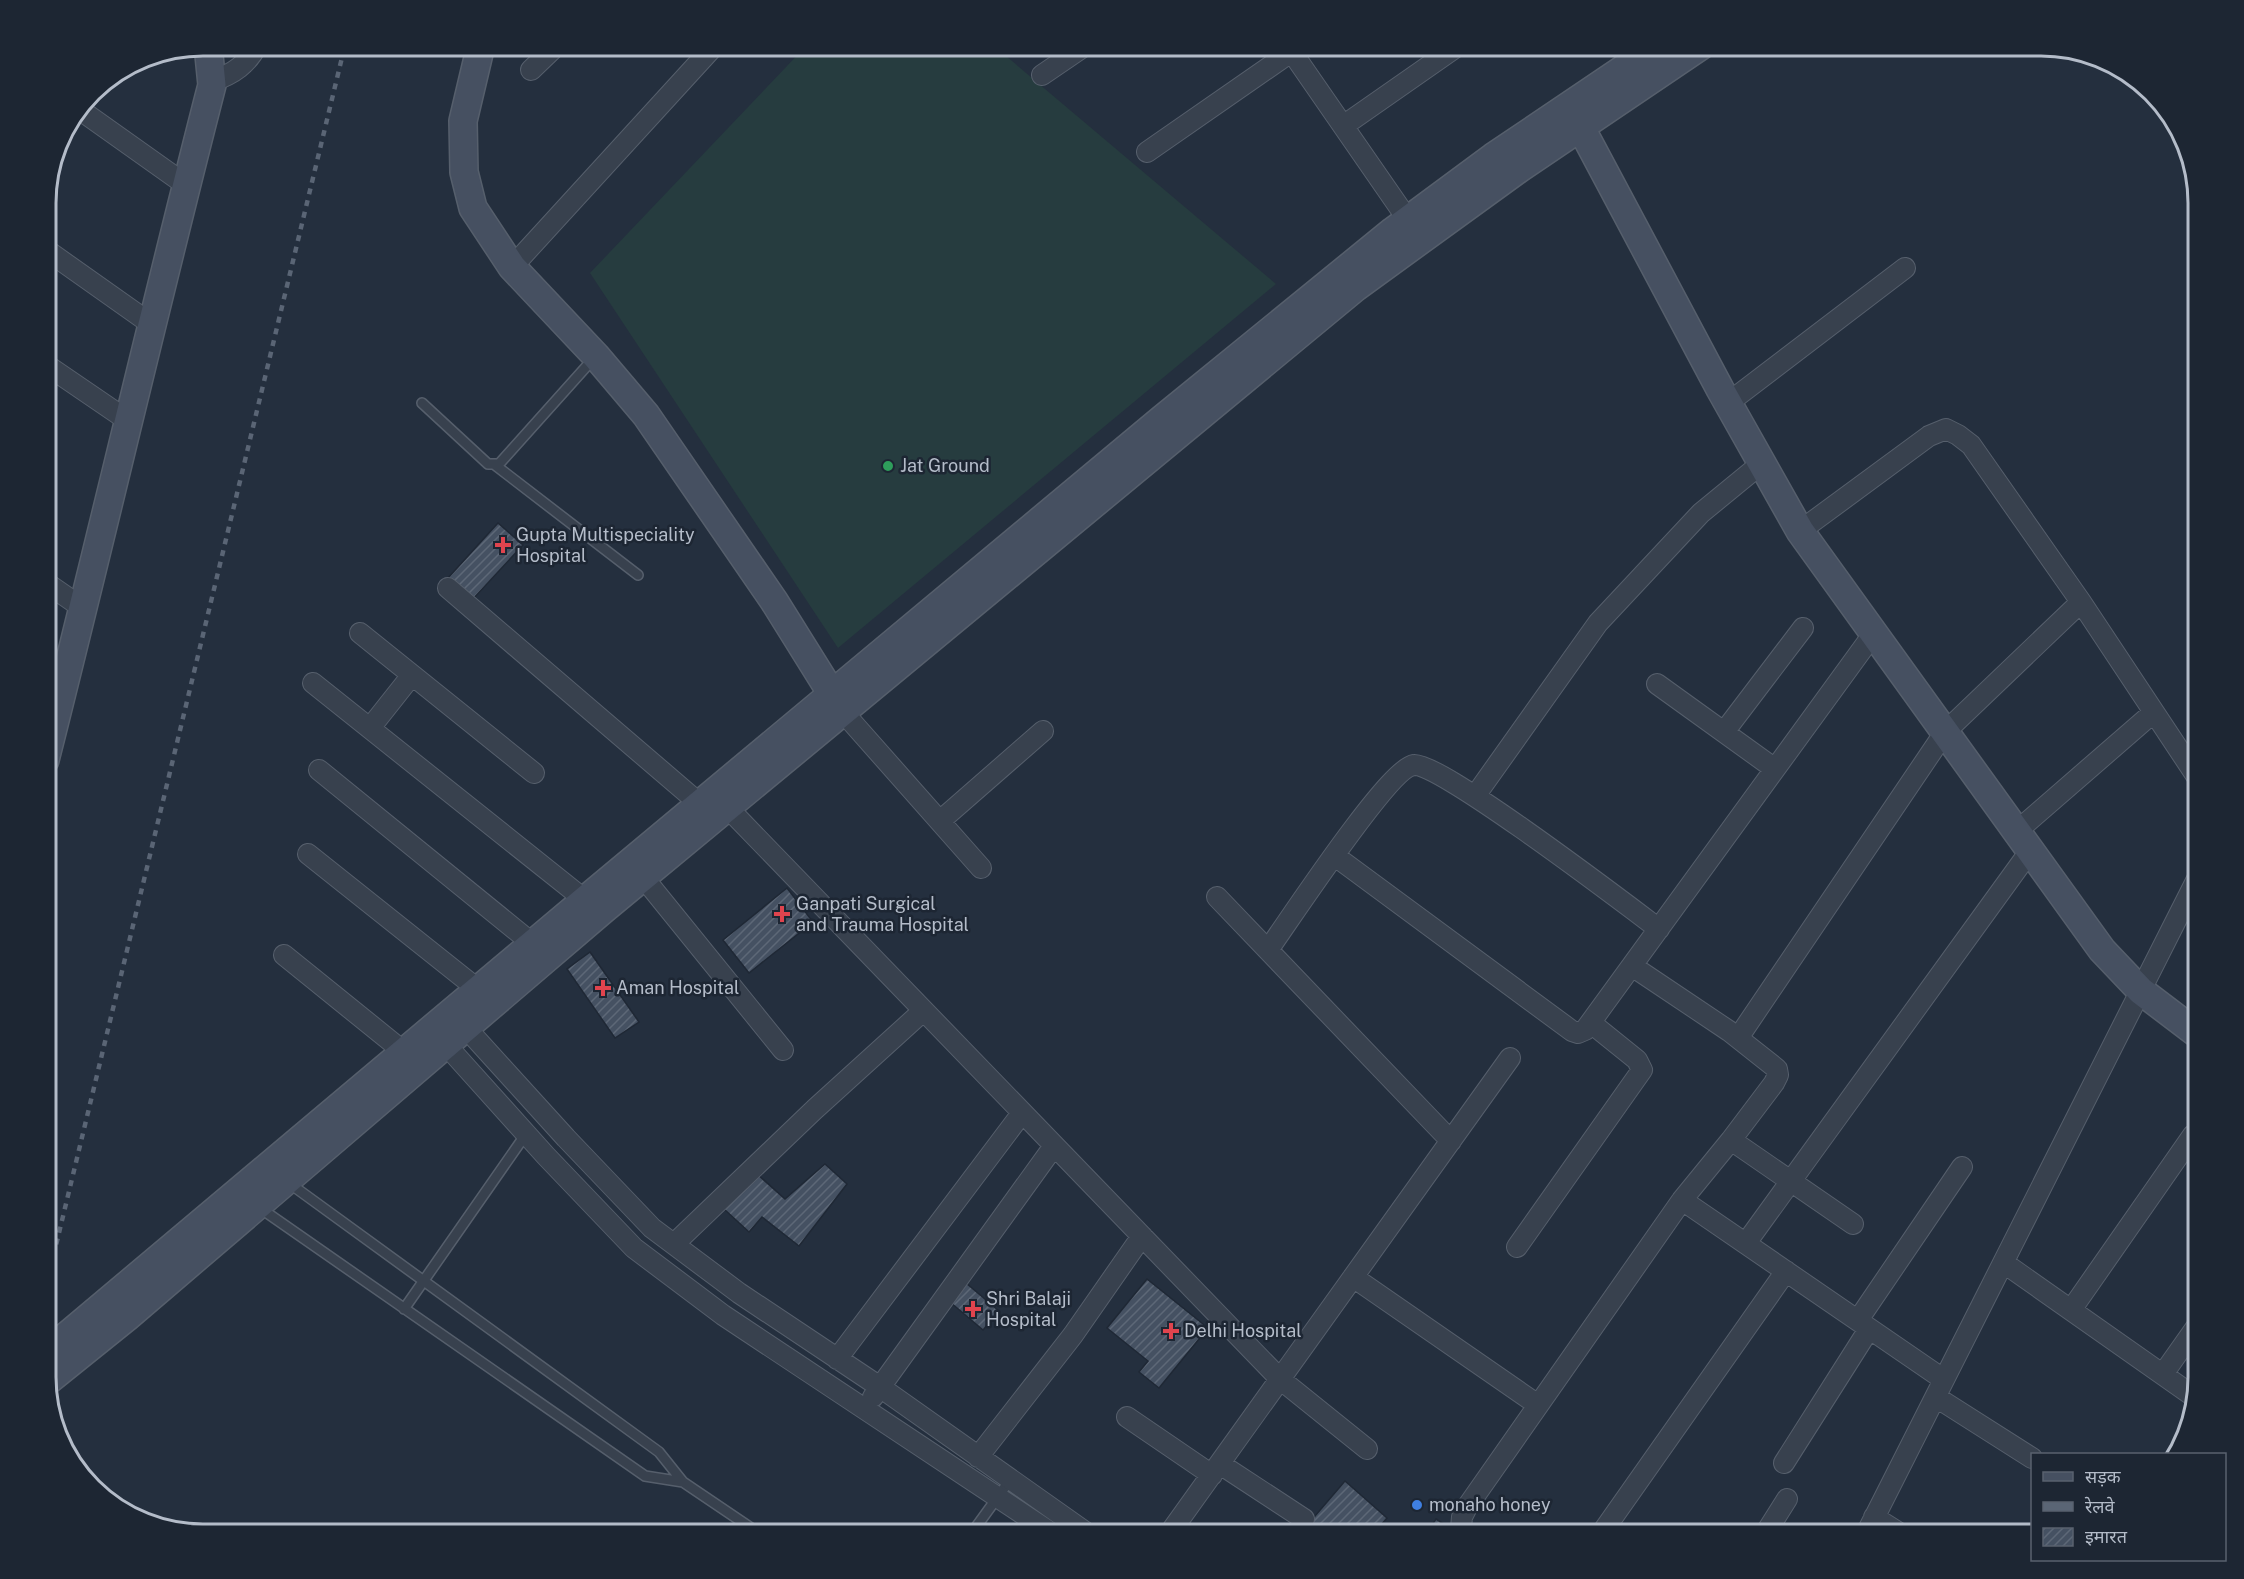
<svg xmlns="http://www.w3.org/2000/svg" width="2244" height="1579" viewBox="0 0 2244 1579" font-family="'Public Sans','Noto Sans Devanagari',sans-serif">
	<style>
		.pitch { fill: #263c3f }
		.building { fill: url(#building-hatch); stroke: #1f2835; stroke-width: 1.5 }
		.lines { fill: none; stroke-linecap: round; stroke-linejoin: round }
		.lane-casing { stroke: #565f6c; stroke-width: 12 }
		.street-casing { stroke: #565f6c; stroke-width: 22 }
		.secondary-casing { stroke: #565f6c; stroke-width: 30 }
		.lane { stroke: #38414e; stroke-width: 9 }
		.street { stroke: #38414e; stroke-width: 20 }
		.secondary { stroke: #465061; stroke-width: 27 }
		.rail { stroke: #5a6575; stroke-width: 4.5; stroke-dasharray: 6 6; stroke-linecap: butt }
		.leisure-dot { fill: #2e9e5b; stroke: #1d2633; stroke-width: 2 }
		.health-dot { fill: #e0444e; stroke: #1d2633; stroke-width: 2 }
		.shop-dot { fill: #3f7fe0; stroke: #1d2633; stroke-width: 2 }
		.labels { text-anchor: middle; stroke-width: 5; stroke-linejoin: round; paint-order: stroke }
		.poi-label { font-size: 18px; fill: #b4bcc9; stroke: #1d2633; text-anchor: start }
		.rim { fill: none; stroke: #b4bcc9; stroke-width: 3 }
	</style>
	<defs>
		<pattern id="building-hatch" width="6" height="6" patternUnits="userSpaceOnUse" patternTransform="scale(1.5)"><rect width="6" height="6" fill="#455162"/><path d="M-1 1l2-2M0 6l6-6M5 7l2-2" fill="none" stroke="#5d6877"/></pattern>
	</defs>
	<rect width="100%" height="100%" fill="#242f3e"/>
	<path class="pitch" d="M807,45H993L1276,284L838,648L590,273Z"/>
	<path class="building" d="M498,523L523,545L472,600L448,578Z
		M787,888L813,922L749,973L723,940Z
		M590,952L639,1022L615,1038L567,969Z
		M825,1164L847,1184L799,1246L762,1217L749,1232L724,1209L756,1173L785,1199Z
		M1147,1279L1208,1328L1159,1388L1139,1372L1148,1361L1107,1328Z
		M966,1283L999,1311L983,1330L950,1302Z
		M1345,1481L1387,1518L1373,1534H1308L1303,1530Z
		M1436,1519L1459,1534H1426Z"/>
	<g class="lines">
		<defs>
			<path id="lane" d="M422,403L488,464H499L594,358
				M495,465L638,575
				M289,1183L659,1452L683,1482L760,1534
				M260,1208L645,1476L683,1482
				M404,1309L526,1134
				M971,1534L1010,1480"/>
			<path id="street" d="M1287,45L1415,230
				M531,70L557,45
				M1042,75L1086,45
				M213,81C233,74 248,64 257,45
				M79,109L186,185
				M1343,126L1459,45
				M1147,152L1301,45
				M45,249L151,324
				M512,267L715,45
				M45,364L130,422
				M1728,403L1905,268
				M1800,531L1929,436L1946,429L1958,435L1971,445L2081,602L2199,780
				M45,582L84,609
				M448,588L700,804
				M360,633L534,773
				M313,683L585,900
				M1657,684L1775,769
				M843,712L981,868
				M370,728L412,675
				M1724,732L1803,628
				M319,770L533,944
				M1475,796L1598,623L1701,513L1762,463
				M727,807L1280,1379L1367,1449
				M940,821L1043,731
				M2017,831L2154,712
				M308,854L480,991
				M1335,856L1572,1031L1578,1033L1585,1030L1874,633
				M643,877L783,1050
				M1217,897L1451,1141
				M1268,950C1288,922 1389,768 1414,765C1438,761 1627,905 1659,929
				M284,955L404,1052
				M1632,966L1729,1031L1777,1069L1778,1075L1774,1083L1731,1140
				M458,1019L566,1138L652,1228L739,1293L880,1387L1088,1534
				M438,1036L546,1156L634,1248L723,1315L1053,1534
				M1738,1038L1945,732L2081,602
				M1682,1200L1943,1379
				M1746,1243L2030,851
				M674,1244L815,1109L923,1011
				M1517,1247L1642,1070L1637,1060L1591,1023
				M2004,1263L2196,1398
				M1353,1277L1538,1405
				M2071,1310L2193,1135
				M1858,1320L1962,1167
				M837,1359L1022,1113
				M2163,1374L2199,1323
				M873,1397L1054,1146
				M1936,1397L2032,1458
				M1127,1417L1212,1475
				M978,1457L1073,1335L1142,1236
				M1784,1463L1869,1329
				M1220,1464L1304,1519
				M1874,1517L1901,1534
				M1169,1534L1510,1058
				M1468,1534L1461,1528L1462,1517L1467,1507L1682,1200L1731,1140L1853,1224
				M1601,1534L1786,1271
				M1765,1534L1787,1499
				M1866,1534L2199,875"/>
			<path id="secondary" d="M481,45L463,121L464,172L473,208L512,267L596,356L646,415L774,601L842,710
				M1572,111L1720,389L1800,531L2102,950L2141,991L2199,1035
				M45,760C102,535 154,310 212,85L208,45
				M45,1354L585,900L1162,419L1393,231L1493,157L1659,45
				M45,1383L127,1317L604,909L1356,287L1520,168L1702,45"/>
		</defs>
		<use href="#lane" class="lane-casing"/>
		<use href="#street" class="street-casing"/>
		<use href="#secondary" class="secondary-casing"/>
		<use href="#lane" class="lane"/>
		<use href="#street" class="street"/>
		<use href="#secondary" class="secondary"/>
		<path class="rail" d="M45,1291L345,45"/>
	</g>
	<circle class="leisure-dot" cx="888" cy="466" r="6"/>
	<g class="health-dot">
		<path d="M500 536h6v6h6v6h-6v6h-6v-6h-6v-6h6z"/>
		<path d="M779 905h6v6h6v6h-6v6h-6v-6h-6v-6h6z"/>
		<path d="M600 979h6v6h6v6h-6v6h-6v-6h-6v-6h6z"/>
		<path d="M970 1300h6v6h6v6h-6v6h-6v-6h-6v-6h6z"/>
		<path d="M1168 1322h6v6h6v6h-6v6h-6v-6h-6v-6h6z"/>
	</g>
	<circle class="shop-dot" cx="1417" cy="1505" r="6"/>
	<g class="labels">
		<g class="poi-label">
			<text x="900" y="472">Jat Ground</text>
			<text x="516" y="541">Gupta Multispeciality<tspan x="516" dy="21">Hospital</tspan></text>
			<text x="796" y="910">Ganpati Surgical<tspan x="796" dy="21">and Trauma Hospital</tspan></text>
			<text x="616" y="994">Aman Hospital</text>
			<text x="986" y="1305">Shri Balaji<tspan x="986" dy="21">Hospital</tspan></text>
			<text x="1184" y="1337">Delhi Hospital</text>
			<text x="1429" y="1511">monaho honey</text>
		</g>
	</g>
	<path d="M0 0H2244V1579H0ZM203 56H2041A147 147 0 0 1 2188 203V1377A147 147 0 0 1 2041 1524H203A147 147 0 0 1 56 1377V203A147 147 0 0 1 203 56Z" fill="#1d2633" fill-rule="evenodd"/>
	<path class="rim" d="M203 56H2041A147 147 0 0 1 2188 203V1377A147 147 0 0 1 2041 1524H203A147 147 0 0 1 56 1377V203A147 147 0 0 1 203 56Z"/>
	<rect x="2031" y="1453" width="195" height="108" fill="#1d2633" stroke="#59626f" stroke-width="1.5"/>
	<rect x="2043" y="1472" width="30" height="9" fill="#465061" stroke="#59626f" stroke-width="1.5"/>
	<text x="2085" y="1483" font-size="18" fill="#b4bcc9">सड़क</text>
	<rect x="2043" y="1502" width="30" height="9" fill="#5a6575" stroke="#59626f" stroke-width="1.5"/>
	<text x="2085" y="1513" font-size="18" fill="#b4bcc9">रेलवे</text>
	<rect x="2043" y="1528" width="30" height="18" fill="url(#building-hatch)" stroke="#59626f" stroke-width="1.5"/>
	<text x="2085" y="1543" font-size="18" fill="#b4bcc9">इमारत</text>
</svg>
